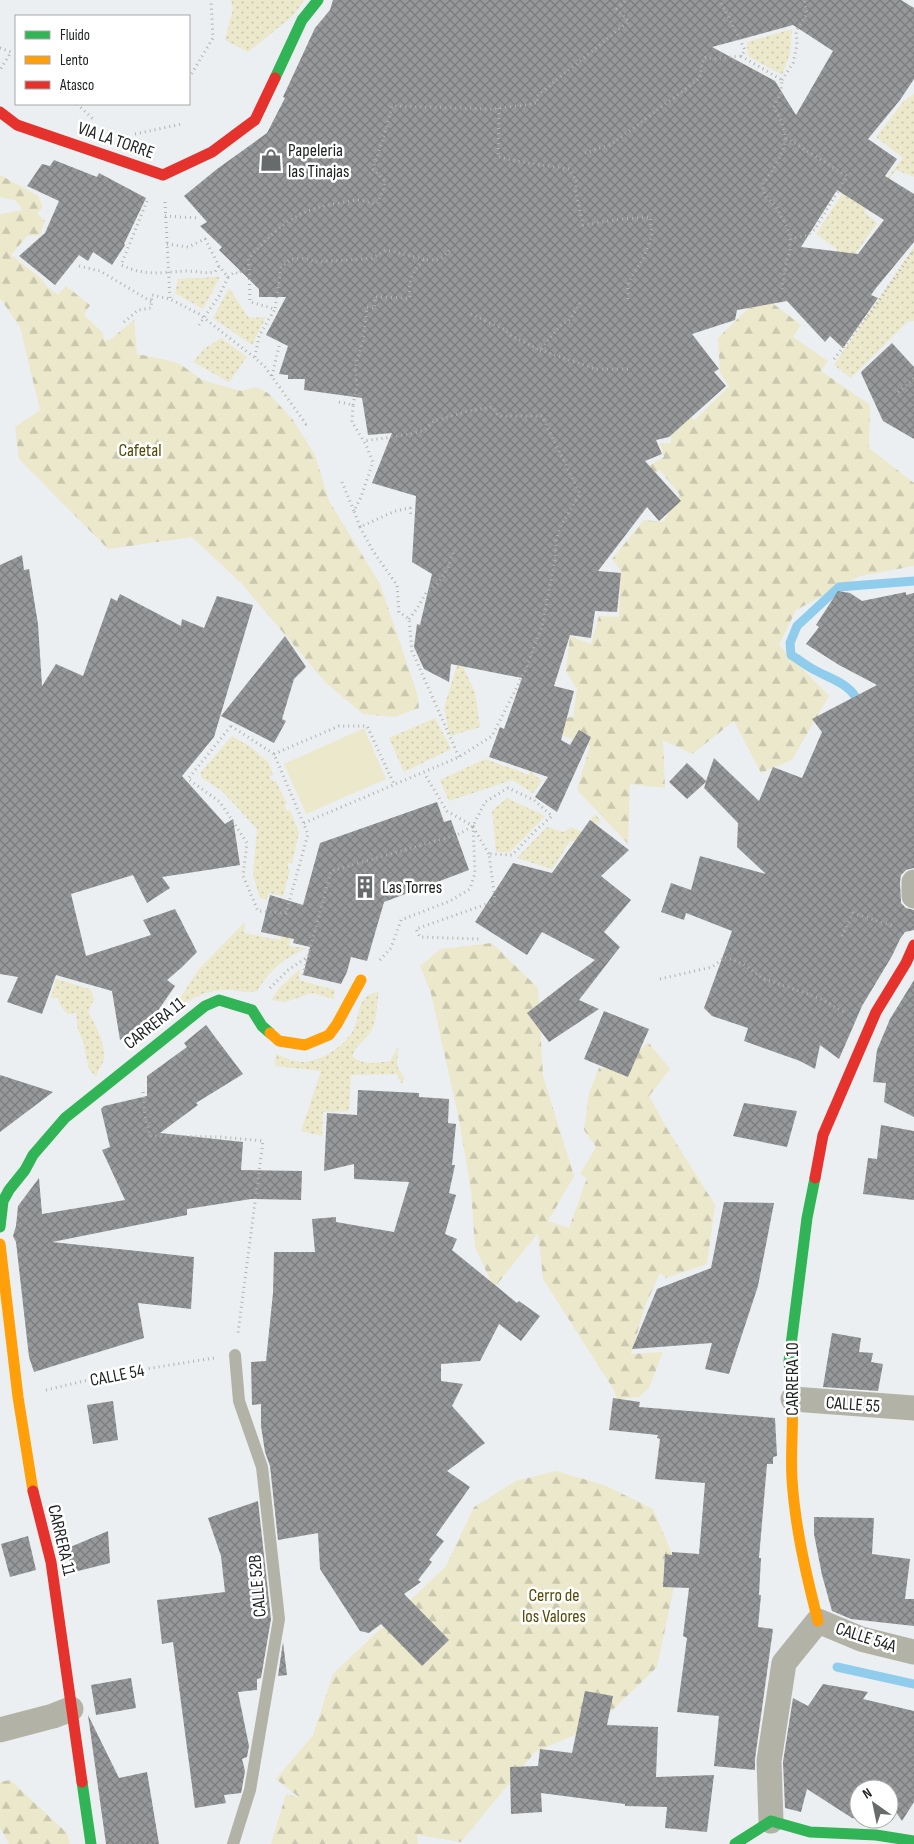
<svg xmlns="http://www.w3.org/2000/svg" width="914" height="1844" viewBox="0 0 914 1844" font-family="'Sofia Sans Condensed',sans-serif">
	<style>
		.green { fill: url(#green-dots) }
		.forest { fill: url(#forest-firs) }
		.pitch { fill: #ebe8cb }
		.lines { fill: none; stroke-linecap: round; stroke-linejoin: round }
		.stream { stroke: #90cded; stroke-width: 9 }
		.building { fill: url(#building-cross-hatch); fill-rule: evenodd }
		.path { stroke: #b1b3ac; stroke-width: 3; stroke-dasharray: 1 4; stroke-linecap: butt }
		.lane { stroke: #b2b2a6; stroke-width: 12 }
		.street { stroke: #b2b2a6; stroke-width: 25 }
		.fast { stroke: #30b455; stroke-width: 11 }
		.slow { stroke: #ff9f0a; stroke-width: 11 }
		.jam { stroke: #e5322d; stroke-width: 11 }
		.labels { text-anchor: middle; stroke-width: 5; stroke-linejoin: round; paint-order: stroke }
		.street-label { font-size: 18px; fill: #212425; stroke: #fff }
		.poi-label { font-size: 18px; fill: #212425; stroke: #fff; text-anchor: start }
		.park-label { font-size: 18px; fill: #544a07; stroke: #fff }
	</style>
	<defs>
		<pattern id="green-dots" width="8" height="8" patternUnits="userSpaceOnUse" patternTransform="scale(1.25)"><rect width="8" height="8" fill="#ebe8cb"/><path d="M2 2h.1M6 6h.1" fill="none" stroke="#c9c7ae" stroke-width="1.8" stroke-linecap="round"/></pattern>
		<pattern id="forest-firs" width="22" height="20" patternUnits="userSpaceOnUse" patternTransform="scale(1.25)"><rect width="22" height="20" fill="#ebe8cb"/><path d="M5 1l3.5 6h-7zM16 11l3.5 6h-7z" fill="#c9c7ae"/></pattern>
		<pattern id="building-cross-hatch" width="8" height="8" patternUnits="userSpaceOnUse" patternTransform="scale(1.25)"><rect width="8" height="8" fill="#96989a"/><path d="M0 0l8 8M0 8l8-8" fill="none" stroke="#7a7c7d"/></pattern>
	</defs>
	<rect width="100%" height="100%" fill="#eceff1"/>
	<path class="green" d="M231,0H304L294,15L248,52L225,40L233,9Z
		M792,29L790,53L782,75L748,56L747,42Z
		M914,94V177L896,170L864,212L877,223L830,289L826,282L837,249L816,234L849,183L874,195L903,158L876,137L903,102Z
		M914,247V321H908L851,378L834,365Z
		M220,277L203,309L175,293L178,279Z
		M229,288L249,318L266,317L252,345L213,318Z
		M221,338L247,357L229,382L193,362L204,349Z
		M459,659L475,692L480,727L450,736L444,708Z
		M435,718L451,749L404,772L389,738Z
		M232,736L252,748L269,763L273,775L269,777L273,781H276L287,804L284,805L287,811L290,810L299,833L292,863H288V868L290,870L283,896L269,893L266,900L260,898L253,875L257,829L222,791L202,778L200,773Z
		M536,756H541L532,773L542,781L533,793L512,780L449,801L440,780L485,759L529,775Z
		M507,798L545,816L510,852H496L492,811Z
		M595,814L601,821L581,842L570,841L552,869L517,858L547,827L564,832L571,827L582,832Z
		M245,922L244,933L280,940L283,927L293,928L289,946L307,948C280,961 273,967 257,991C245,994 241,990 230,990C210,989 194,996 178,1008L176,1005L198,970Z
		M300,969L299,980L335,990L334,999L312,993L285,1002L271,1000L280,987Z
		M56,979L90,989L94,999L88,1012C95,1023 105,1044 104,1058C103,1064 98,1071 96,1077L89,1069L83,1041L78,1030L76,1013L67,1014L60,1005L58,997L51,999Z
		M379,992C376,1005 378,1020 371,1031C366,1040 356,1045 352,1056C363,1066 376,1063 390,1061L398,1047L397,1066L405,1079L401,1084L397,1074L351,1075L349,1111L323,1112L322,1136L301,1131L321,1071L275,1066L276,1054C284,1057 293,1062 302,1062C320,1062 341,1048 351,1034C362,1018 354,995 379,992Z"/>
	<path class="forest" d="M0,175L38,196L43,207L37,213L45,221L40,235L27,236L11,255L42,279L45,285L58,295L66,286L90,305L84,315L103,333L104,341L111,339L134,320L137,354L171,361L180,364L202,380L241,391L256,387L268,393L293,420L315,455L329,501L380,584L417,693L419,708L395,717L363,714L326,683L242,584L192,537L108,549L19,459L15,427L40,410L20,327L0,298V214L23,210L15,200L0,197Z
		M762,295L801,325L793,337L828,361L821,371L870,405L869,448L914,483V566L860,576L796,610L779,645L829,696L792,760L761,773L734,721L692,754L663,740L665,788L630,784L628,844L577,790L590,746L552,731L555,719L573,717L577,689L566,671L570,636L591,644L599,616L619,617L621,571L612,559L644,520L663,522L680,495L660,470L646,480L645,468L664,457L660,443H671V404L695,420L729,386L720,373L718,338Z
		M492,943L538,988L543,1076L574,1176L548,1221L569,1228L587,1178L580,1174L596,1147L584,1130L589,1093L599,1068L622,1070L648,1042L670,1069L649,1096L666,1127L715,1205L707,1264L666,1278L660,1273L645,1306L631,1354L663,1352L649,1388L639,1397L617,1399L614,1390L543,1279L538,1233L494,1288L475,1247L471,1190L459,1120L431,993L420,966L441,949Z
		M556,1471L604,1485L653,1509L678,1568L657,1667L596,1726L535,1752L461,1842L417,1835L418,1844H271L286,1794L300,1798L276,1779L313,1735L333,1674L446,1566L474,1507L516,1481Z
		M10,1780L67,1833L70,1844H9L0,1827V1782Z"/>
	<path class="pitch" d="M364,728L386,779L306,814L284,764Z"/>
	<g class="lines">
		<path class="stream" d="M860,705C851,682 829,679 811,668C804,664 798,659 791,655L790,643L797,626L839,587L914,581
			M837,1667L914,1684"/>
	</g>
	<path class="building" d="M333,0H901L914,8V79L900,100L868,139L897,159L885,176L914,194V242L876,288L871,295L878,298L843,348L830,336L825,342L787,301L737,310L735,320L692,334L719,369L714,372L726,386L669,437L656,440L662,454L645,461L681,501L659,521L647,507L598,571L621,573L617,612L595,611L591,638L570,635L554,686L574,691L561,740L570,745L579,730L591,737L557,812L535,797L548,777L489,757L500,727L504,729L522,678L451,664L449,682L424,669L414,647L417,624L420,625L432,574L412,562L416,496L372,483L392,433L368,435L362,398L304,390L305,379H288V375L279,374L288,346L266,335L286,297H259V289L219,250L222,247L200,226L207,222L184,196L217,169L267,133L285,98L283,97L315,28L330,10ZM793,25L833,51L796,115L775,81L712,47ZM837,190L884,220L858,254L801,247Z
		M54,160L97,177L99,173L146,198L124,244L125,245L112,265L93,252L88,261L79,255L55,285L19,256L45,233L59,201L27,186L42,164L50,166Z
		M892,343L914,367V439L883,421L861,373L862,371Z
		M22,555L24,570L29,569L38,624L42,686L56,664L83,676L111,598L117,601L120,594L181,626L182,619L204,628L217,596L253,605L214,737L182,776L225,824L233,819L240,865L162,877L170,888L147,903L133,875L71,894L86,956L151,935L143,920L175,909L197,952L181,968L167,980L175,986L157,1012L120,1040L112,991L56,975L42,1014L7,1002L18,977L0,974V565Z
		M838,591L850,593L862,601L906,592V595L914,593V868L906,870L901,875L900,882L901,903L906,908L914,910V930L905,932L900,939L892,956L862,1006L839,1059L820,1045L815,1069L800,1061L744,1041L748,1028L712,1016L704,1008L732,931L686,913L684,920L661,912L671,883L691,890L700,856L766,874L737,847L738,823L704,788L706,782L687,799L669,782L687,763L706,781L714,758L759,801L773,767L802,778L822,732L812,719L877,685L839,665L806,644L819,627L816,625Z
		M285,636L306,667L294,679L282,719L286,721L274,743L221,716Z
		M437,802L444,822L451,820L469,870L384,902L367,961L351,957L347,972L341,984L303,975L310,947L293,943L294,939L261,932L270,895L303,905L320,843Z
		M590,820L629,850L601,876L631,900L604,932L620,947L579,1000L599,1009L549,1042L527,1013L595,960L542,932L527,955L475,922L513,863L552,873Z
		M914,980V1117L884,1102L886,1083L873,1082L877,1050L890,1019Z
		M604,1011L649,1029L628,1077L584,1059Z
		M206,1025L243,1074L196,1103L198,1105L160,1133L243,1142L241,1170L302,1171L301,1200L251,1199L187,1209V1215L52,1242L194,1257L191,1309L138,1303L144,1338L34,1372L29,1357L16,1242L13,1236L16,1226L18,1206L39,1178L42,1214L125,1200L102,1150L110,1147L101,1109L104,1106L147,1096V1076L187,1047L184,1043Z
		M0,1075L53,1092L0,1132Z
		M358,1090L419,1093V1097L449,1099L448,1123L456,1124L452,1165H455L449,1193L456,1195L445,1234L457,1239L452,1250L517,1303L519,1301L540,1316L521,1341L499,1324L480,1361L441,1364V1381L463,1384L452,1406L485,1443L447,1471L470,1487L436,1535L444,1541L429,1560L432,1562L418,1580L421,1582L404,1594L449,1640L422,1666L381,1624L369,1633L360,1631L320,1569L318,1533L278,1540L270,1466L265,1452L261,1426V1404L252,1405L251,1362L266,1361L273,1293L274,1252H315L312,1219L336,1217V1222L394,1232L409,1182L354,1179V1164L324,1171L327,1113L357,1115Z
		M744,1103L797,1111L787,1147L733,1136Z
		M881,1125L914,1131V1200L863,1194L868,1158L877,1159Z
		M724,1202L774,1203L758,1286L729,1374L705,1369L712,1343L632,1349L657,1289L711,1268Z
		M832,1333L861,1338L859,1352L873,1353L871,1362L883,1364L878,1391L823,1387Z
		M613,1398L640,1402L639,1407L775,1418L777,1456L773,1457V1464H767L759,1558H761L759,1595H761L758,1627L773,1629L755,1759V1770L714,1766L719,1716L677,1712L687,1638L683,1636L689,1588L663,1587L665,1554L672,1555V1552L699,1554L705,1483L655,1479L660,1439L657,1438L658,1435L609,1430Z
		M113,1401L118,1440L93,1444L87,1405Z
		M258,1501L271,1619L261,1678L257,1679V1690L238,1692L249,1746L247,1757L242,1759L245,1771L242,1788L241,1793L224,1795L226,1803L195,1808L173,1642L162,1644L157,1600L225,1592L221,1556L208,1518Z
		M814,1517L874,1518L872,1554L910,1559L905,1599H914V1626L851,1619L832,1611L822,1575L814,1534Z
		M108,1531L110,1563L70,1573L68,1548Z
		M28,1536L36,1570L10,1577L1,1544Z
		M283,1642L287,1675L278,1676Z
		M131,1678L136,1708L96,1715L91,1685Z
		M823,1684L868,1692L863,1699L914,1711V1802L902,1821L889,1802V1789L880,1788L859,1789V1819L852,1818L807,1789L801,1812L785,1808L783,1762L793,1698L808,1706Z
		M585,1691L613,1696L607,1725L658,1727L656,1777L714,1775L707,1832L665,1828L667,1807L625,1806V1804L541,1793L542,1812L511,1814L510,1767L538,1766L540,1749L572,1753Z
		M88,1715L119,1778L147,1772L159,1844H106Z"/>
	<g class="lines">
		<path class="path" d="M0,48L11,52L0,70
			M741,56L782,80L781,92L774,107C779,116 784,126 785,136C787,150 770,174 762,185L764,194L777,208L790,234V251L786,263L782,289
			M189,78L213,38L211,0
			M782,80L793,63L797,45L796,31L807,14L804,0
			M77,104L93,119
			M499,108L498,157L516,161L569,169L577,182L575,189L583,225L621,219L650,217L652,235L644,257L628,283V300
			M135,134L182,124
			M786,138L847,176L815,229L808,235L790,239
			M585,153L612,144L700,78L702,62L706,57L712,59L741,56L745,50L720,0
			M147,201L121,265C148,277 160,272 187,271C197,271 206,274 215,272L219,266
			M165,202L170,299
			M165,216L198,218
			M167,244L188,247L205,239L219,266L228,277L219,296L199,325
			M424,259L386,250L372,258L349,260L315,262L306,258L291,259L281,268L275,309L250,302L249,262L248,259C278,227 297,208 342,203C347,202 353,200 358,200C364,201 370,203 377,204L383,191L385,181L373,169L385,132L392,106L492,109L533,104L538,102L537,96L629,21L617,9L627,0
			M79,266L100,271L152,302
			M228,277L235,272L238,274L248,265
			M471,314L505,330L510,335L540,350L562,324L570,320L580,303
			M124,322L138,310L151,308L152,295L170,299L199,314L255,358L265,367L306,424L308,423
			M540,350L596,369H631
			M255,357L259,336L275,309
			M834,359L871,312L914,250
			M272,376L279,346
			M898,392L914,378
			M339,402L353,405L352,422L366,445L373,462L361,497L354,511L360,527L395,511L410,508L411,516
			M353,405L357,385L355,367L363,341L367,307L375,308V297L410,298C408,280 412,272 424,259C439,262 443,258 452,247
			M342,482L354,511
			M360,527L373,551L397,585L399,612L409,619L412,651L459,757
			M409,619L418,607L426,593L437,584L445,574L454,552
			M231,726L274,754L308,834L286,913L258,911L243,876L247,843L220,802L188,779Z
			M274,754L339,726H367L394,784
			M304,823L459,757L492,736L525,671L542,626L555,560L556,541L561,525L580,494L542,416H501L497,414L493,407L468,411L434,421L424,430L411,434L364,441
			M473,827L489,854
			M842,936L853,913L893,926
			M380,960L391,948L401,920L450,901L470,889L475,873L473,826L447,811L424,773
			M303,975L331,871L457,835L473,826L485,802L508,788L534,800L552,816L535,831L512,855L489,854L495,901L416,929L420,937L479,939
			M660,979L712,967L725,957L743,964L762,978L819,998L844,1012
			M270,988L288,970L312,954
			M143,1092L145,1115L150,1136L221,1137L263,1141L238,1333
			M46,1390L114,1374L214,1358"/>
		<path class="lane" d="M233,1844L250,1790L279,1619L262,1467L239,1401L235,1355"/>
		<path class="street" d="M914,882V896
			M793,1399L914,1408
			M0,1730L53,1716L71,1709
			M771,1821L769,1761L784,1663L818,1621L861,1639L914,1652"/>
		<path class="fast" d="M275,78L302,20L318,0
			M0,1227L3,1201L9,1190L25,1170L33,1155L65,1118L205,1006L219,1000L252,1010L262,1026L270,1033
			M791,1384L789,1361L807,1218L815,1178
			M82,1782L91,1844
			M735,1844L771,1821L810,1832L876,1835L914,1841"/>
		<path class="slow" d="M270,1033L279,1041L305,1045L329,1035L337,1024L361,980
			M0,1244L18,1397L33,1491
			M791,1384C795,1415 790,1447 792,1479C795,1527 806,1574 818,1621"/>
		<path class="jam" d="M0,112L17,125L163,175L212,152L255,120L275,78
			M815,1178L823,1135L876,1012L906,963L914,945
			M33,1491L51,1562L82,1782"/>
	</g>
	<defs>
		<symbol id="shop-bare" viewBox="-9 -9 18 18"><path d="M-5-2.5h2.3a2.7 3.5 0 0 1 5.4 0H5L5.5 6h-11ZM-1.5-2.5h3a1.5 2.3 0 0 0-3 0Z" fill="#686b6c" stroke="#fff" stroke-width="2.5" paint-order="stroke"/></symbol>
		<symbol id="building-bare" viewBox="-9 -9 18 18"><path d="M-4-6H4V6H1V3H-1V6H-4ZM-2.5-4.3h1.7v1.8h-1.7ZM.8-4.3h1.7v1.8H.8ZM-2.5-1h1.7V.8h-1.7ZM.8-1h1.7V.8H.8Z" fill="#686b6c" stroke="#fff" stroke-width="2.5" paint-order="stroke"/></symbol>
	</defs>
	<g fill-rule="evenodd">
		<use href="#shop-bare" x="255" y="144" width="32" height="32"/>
		<use href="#building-bare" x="349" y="871" width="32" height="32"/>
	</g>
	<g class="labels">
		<g class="street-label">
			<text transform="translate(116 140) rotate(19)" y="6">VIA LA TORRE</text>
			<text transform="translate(154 1023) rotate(-38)" y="6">CARRERA 11</text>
			<text transform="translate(117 1375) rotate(-11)" y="6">CALLE 54</text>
			<text transform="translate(792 1379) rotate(-90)" y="6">CARRERA 10</text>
			<text transform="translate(853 1404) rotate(4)" y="6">CALLE 55</text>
			<text transform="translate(62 1540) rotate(77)" y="6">CARRERA 11</text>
			<text transform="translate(257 1586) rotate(-95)" y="6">CALLE 52B</text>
			<text transform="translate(866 1637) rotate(18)" y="6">CALLE 54A</text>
		</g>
		<g class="poi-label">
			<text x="288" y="156">Papeleria<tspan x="288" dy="21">las Tinajas</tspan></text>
			<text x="382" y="893">Las Torres</text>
		</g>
		<g class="park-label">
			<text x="140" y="456">Cafetal</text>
			<text x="554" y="1601">Cerro de<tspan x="554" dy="21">los Valores</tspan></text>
		</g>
	</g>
	<rect x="15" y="15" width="175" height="90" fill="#ffffff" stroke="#a6a7a8"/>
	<rect x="25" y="31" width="25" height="8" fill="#30b455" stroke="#a6a7a8"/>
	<text x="60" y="40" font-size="15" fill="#212425">Fluido</text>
	<rect x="25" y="56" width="25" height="8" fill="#ff9f0a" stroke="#a6a7a8"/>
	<text x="60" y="65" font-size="15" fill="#212425">Lento</text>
	<rect x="25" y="81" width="25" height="8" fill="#e5322d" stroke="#a6a7a8"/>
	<text x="60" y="90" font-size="15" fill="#212425">Atasco</text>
	<g transform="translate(874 1804) rotate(327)"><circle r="24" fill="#ffffff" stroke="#a6a7a8"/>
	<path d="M0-4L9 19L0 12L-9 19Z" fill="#686b6c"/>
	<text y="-8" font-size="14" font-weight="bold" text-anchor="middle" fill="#212425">N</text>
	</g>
</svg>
